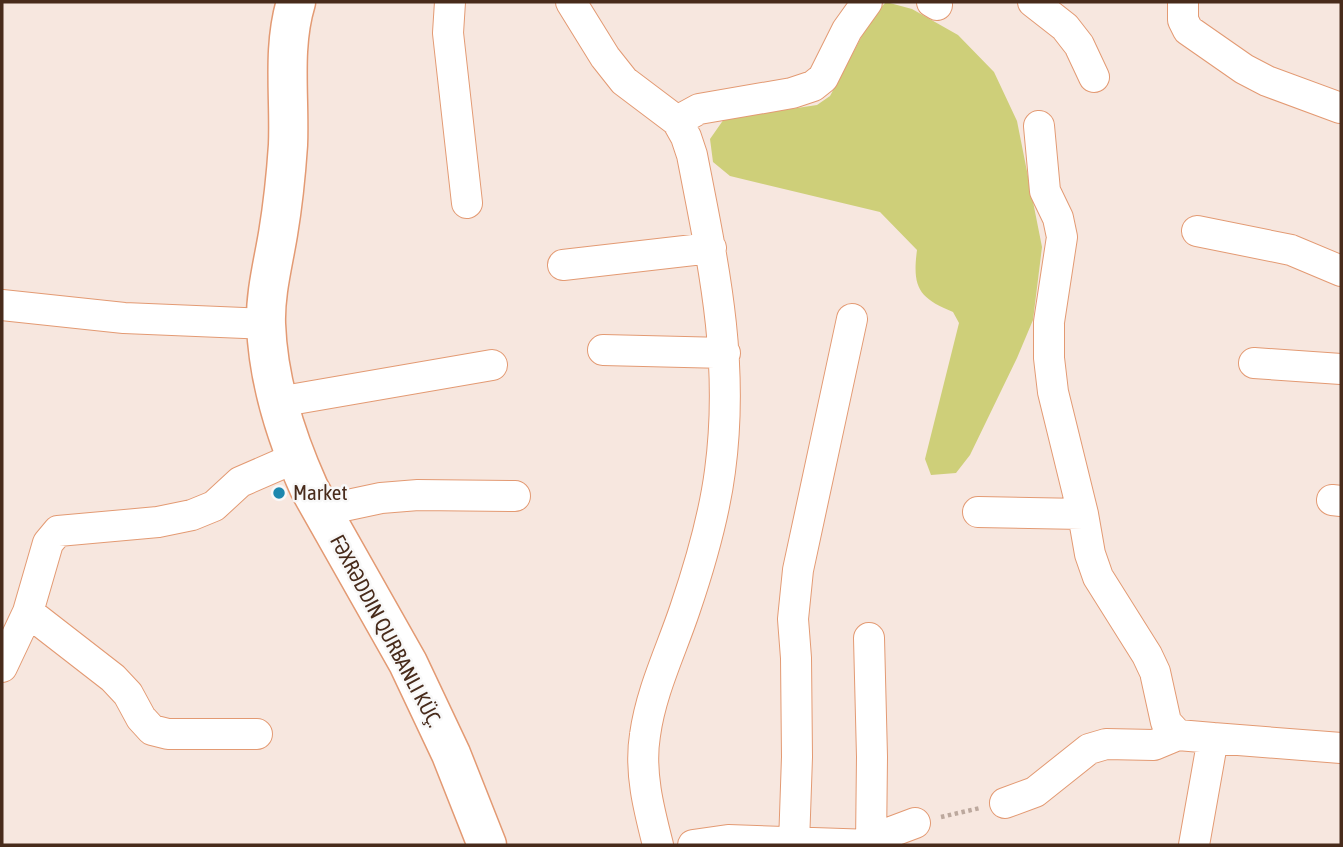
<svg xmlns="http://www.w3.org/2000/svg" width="1343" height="847" viewBox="0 0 1343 847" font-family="'Asap Condensed',sans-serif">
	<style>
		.green { fill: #cecf79 }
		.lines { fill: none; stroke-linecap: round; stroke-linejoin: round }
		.street-casing { stroke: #e39a73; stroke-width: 32 }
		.secondary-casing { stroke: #e39a73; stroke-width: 41 }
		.path { stroke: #bca89d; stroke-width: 4.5; stroke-dasharray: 3.5 3.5; stroke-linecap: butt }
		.street { stroke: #fff; stroke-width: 30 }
		.secondary { stroke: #fff; stroke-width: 38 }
		.poi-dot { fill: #1b87ae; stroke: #f8f8f8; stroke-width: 2.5 }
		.labels { text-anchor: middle; stroke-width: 5; stroke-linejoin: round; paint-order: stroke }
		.poi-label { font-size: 21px; fill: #482b1b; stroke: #f8f8f8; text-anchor: start }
		.street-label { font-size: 21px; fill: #482b1b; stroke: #f8f8f8 }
	</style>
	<rect width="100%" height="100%" fill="#f7e7df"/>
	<path class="green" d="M886,2L912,9L958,35L994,72L1017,121L1042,247L1033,320L1017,358L970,455L956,473L931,475L925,459L959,323L953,312C919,298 912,288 917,250L880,212L730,176L713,162L710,139L724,119L817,105L830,96L872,17Z"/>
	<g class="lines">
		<defs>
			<path id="street" d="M450,2L448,33L467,203
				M571,2L605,57L624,81L677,121L686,137L692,155C713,263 735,359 720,471C714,517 700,565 685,609C671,651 651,691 645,735C639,772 649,810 658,845
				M932,2L937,5
				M1033,2L1065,27L1079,45L1094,77
				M1183,2V20L1188,30L1244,69L1267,81L1340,108
				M677,121L699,109L792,93L813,86L823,78L847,30L867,2
				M1039,126L1045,191L1058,218L1062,237L1049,322V358L1053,392L1083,514L1090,554L1098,577L1147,655L1155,672L1166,722L1178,735L1213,738
				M1197,231L1291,250L1341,271
				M563,265L711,248
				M2,305L124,318L266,324
				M603,350L725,353
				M1254,363L1341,369
				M278,402L492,365
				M1332,500L1341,501
				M320,511L381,498L418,495L515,496
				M978,512L1083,514
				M28,612L113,678L128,694L141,718L152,730L168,734H257
				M869,638L872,757L871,845
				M2,667L28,612L48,543L58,531L158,522L192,515L214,506L240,482L295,458
				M1005,803L1035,792L1089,749L1106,744L1154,745L1178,735
				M794,844L797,757L796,658L793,619L798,570L852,319
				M693,845L728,840L872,845
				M871,845L891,832L915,823
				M1194,845L1213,738L1341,748"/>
			<path id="secondary" d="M296,2C282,48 290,97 288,145C286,175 283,204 278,234C273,264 265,294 266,324C268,380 286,437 309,488L408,663L451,754L487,845"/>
		</defs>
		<use href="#street" class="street-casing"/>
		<use href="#secondary" class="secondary-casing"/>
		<path class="path" d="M941,817L980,808"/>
		<use href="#street" class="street"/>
		<use href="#secondary" class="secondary"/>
	</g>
	<circle class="poi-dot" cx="279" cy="493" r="7"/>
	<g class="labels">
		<g class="poi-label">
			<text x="293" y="500">Market</text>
		</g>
		<g class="street-label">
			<text transform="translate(386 631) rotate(62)" y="7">FƏXRƏDDIN QURBANLI KÜÇ.</text>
		</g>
	</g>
	<rect width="1343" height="847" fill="none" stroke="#482b1b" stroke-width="7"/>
</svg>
